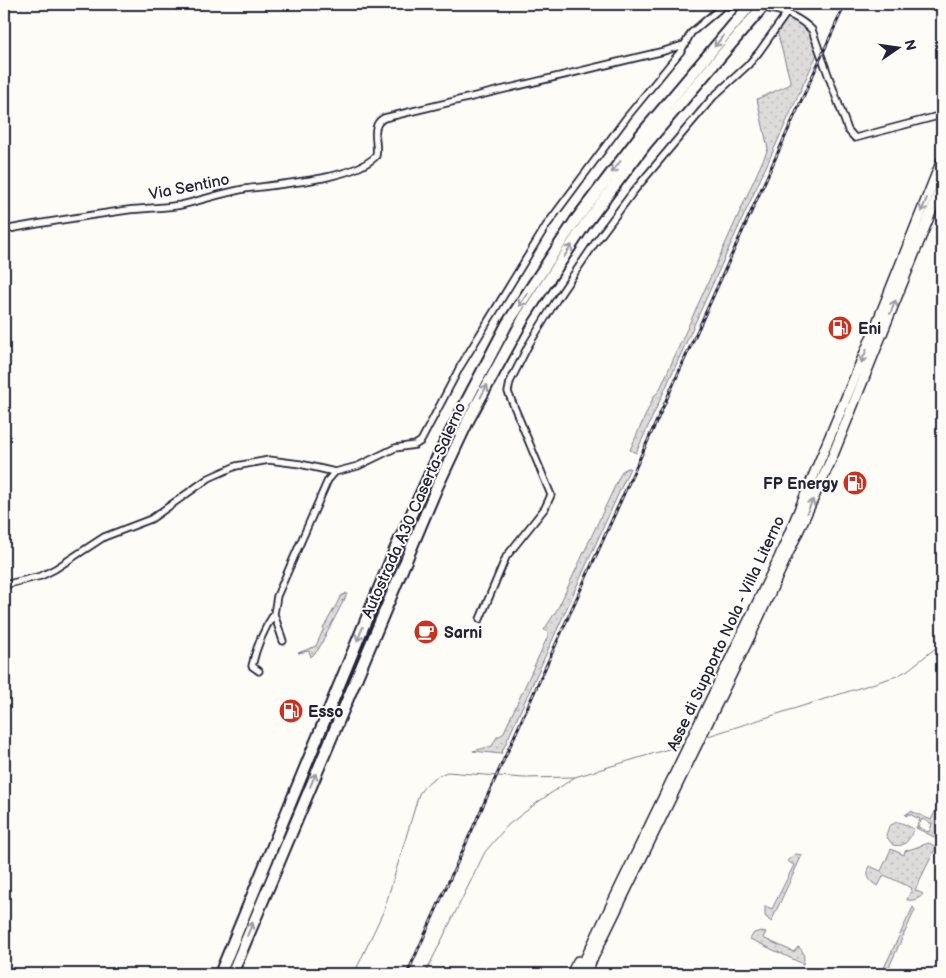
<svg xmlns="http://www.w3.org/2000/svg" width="946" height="978" viewBox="0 0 946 978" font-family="'Balsamiq Sans',sans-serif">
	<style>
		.grass { fill: url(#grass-dots); stroke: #807f8b }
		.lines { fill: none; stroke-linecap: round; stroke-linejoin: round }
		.stream { stroke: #787885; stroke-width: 1 }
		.minor-casing { stroke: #22223b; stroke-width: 9 }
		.trunk-casing { stroke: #22223b; stroke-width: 12 }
		.motorway-casing { stroke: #22223b; stroke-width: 14 }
		.minor { stroke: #fdfcf7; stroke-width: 5.5 }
		.trunk { stroke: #fdfcf7; stroke-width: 9 }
		.motorway { stroke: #fdfcf7; stroke-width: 10 }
		.rail-casing { stroke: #22223b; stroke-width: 3 }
		.rail { stroke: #fdfcf7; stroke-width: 1; stroke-dasharray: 4; stroke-linecap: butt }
		.oneway { stroke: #9a9aa2 }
		.labels { text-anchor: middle; stroke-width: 4; stroke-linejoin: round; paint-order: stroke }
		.street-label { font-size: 16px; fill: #22223b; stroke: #fdfcf7 }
		.poi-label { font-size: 16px; font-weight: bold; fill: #22223b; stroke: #fdfcf7; text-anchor: start }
	</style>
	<defs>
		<pattern id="grass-dots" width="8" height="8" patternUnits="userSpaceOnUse" patternTransform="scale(1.25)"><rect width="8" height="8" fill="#dddcdb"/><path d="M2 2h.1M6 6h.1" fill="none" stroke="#bdbcbd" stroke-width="1.8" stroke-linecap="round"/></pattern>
	</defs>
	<rect width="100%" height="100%" fill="#fdfcf7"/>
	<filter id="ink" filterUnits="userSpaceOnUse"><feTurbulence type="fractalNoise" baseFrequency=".02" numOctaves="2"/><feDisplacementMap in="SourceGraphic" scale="10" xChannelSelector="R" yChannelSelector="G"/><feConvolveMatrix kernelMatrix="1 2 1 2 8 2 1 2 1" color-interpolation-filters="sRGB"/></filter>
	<g filter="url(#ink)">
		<path class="grass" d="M787,17L793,18L811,31L818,52L636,453L630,450L654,396L659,391L768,149L757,99L791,84L777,31Z
			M628,468H630L501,754L473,751L492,746L497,737L503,734L548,636V632L544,630L558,608L622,471Z
			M347,593L344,601L342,600L343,602L318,650L311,657L309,651L298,653L316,646L323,630H324L323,628L325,625L341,596Z
			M941,799H942V833L938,843V839L926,833V831L929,832L932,824L922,819L918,827L925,830L924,832L916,828L920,819L909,814L906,816L905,815L911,811L931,820Z
			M897,822L902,823L914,829C909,839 906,848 893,845L886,836L889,826Z
			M929,843L936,847L915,890L923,894C919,899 914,901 907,900L912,888L884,875L878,886C869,882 866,876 869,866L881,871L891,849L904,855L905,851Z
			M795,854L802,855L771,922L765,916V906L772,909L794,865L787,861Z
			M913,907L915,910L889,967L888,974H881Z
			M761,931L766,932L763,938L794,952L798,947C804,950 805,957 803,964L750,939L754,933Z"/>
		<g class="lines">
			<path class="stream" d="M705,737L897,676L908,670L942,643
				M354,974L384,910L419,794C427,782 434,777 447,772L524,778L575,777L685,744
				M425,974L485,852L508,825L538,802L575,777"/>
			<defs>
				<path id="minor" d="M724,5L738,6
					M769,9C785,11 801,19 812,30L848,130L855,138L942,115
					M4,230C45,222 86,216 128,210C146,208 164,208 181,205C202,200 223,193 244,189C277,184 353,180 376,156C379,143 369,126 384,118L664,51L686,44
					M4,585L41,576L55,569L104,537L151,519L209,478L236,466L269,460L300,464L335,472
					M274,614L277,596L328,480L335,472L358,466L395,448L415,445L421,441L460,367L546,226L627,117L681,51L691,33L725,4
					M480,619L506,557L545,508L551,495L508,392L510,382L528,346L557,299L595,243L633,192L713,97L748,65L759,52L786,14
					M259,671L252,666C256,648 264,629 274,614L283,641"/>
				<path id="trunk" d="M571,974L578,961
					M578,974L779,558L871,338L942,160
					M585,974L753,630L831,460L942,185"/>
				<path id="motorway" d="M220,974L394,552L439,454L507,324L575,221L639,137L751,4
					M232,974L437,487L469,419L525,316L584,226L646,144L765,4"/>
			</defs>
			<use href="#minor" class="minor-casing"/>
			<use href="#trunk" class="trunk-casing"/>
			<use href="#motorway" class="motorway-casing"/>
			<use href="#minor" class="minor"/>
			<use href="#trunk" class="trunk"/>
			<use href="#motorway" class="motorway"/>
			<defs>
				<path id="rail" d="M407,974L845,4"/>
			</defs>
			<use href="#rail" class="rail-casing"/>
			<use href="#rail" class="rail"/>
		</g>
		<defs><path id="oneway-shaft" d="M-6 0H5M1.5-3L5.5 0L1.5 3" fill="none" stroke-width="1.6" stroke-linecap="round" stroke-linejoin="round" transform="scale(1.25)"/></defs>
		<g class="oneway">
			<use href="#oneway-shaft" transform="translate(719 41) rotate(130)"/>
			<use href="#oneway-shaft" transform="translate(616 167) rotate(127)"/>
			<use href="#oneway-shaft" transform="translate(924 205) rotate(112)"/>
			<use href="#oneway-shaft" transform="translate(568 251) rotate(-57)"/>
			<use href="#oneway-shaft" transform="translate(523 300) rotate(123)"/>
			<use href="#oneway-shaft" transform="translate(893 307) rotate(-68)"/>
			<use href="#oneway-shaft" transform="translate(864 356) rotate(112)"/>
			<use href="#oneway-shaft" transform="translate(484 391) rotate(-62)"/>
			<use href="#oneway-shaft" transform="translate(810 506) rotate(-66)"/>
			<use href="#oneway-shaft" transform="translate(360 634) rotate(112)"/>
			<use href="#oneway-shaft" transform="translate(313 780) rotate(-67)"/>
			<use href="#oneway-shaft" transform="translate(250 929) rotate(-67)"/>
		</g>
	</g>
	<defs>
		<symbol id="fuel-disc" viewBox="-11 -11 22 22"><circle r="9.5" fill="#c8321e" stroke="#fdfcf7"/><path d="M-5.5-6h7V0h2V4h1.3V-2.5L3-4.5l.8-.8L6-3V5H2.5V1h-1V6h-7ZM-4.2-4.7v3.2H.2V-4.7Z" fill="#fff"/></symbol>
		<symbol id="cafe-disc" viewBox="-11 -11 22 22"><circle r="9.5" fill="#c8321e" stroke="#fdfcf7"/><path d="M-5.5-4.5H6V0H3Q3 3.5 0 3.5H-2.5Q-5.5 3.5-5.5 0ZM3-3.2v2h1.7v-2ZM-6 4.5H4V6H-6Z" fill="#fff"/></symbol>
	</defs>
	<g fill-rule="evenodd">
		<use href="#fuel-disc" x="826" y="314" width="28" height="28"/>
		<use href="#fuel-disc" x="841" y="469" width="28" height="28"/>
		<use href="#cafe-disc" x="412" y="618" width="28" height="28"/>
		<use href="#fuel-disc" x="277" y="697" width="28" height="28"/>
	</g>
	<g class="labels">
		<g class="street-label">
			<text transform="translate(189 186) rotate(-11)" y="6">Via Sentino</text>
			<text transform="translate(413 510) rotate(-66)" y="6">Autostrada A30 Caserta-Salerno</text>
			<text transform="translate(725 633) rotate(-65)" y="6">Asse di Supporto Nola - Villa Literno</text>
		</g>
		<g class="poi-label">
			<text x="858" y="334">Eni</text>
			<text x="838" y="489" text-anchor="end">FP Energy</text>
			<text x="444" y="638">Sarni</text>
			<text x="308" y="717">Esso</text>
		</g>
	</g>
	<rect width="946" height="978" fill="none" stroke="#fdfcf7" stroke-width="20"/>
	<rect x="10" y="10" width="926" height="958" fill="none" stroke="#22223b" stroke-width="2" filter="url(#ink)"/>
	<g transform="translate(898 48) rotate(77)" stroke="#fdfcf7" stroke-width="4" paint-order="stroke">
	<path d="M0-4L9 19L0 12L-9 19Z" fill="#22223b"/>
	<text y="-8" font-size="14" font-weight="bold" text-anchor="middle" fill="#22223b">N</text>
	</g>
</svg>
